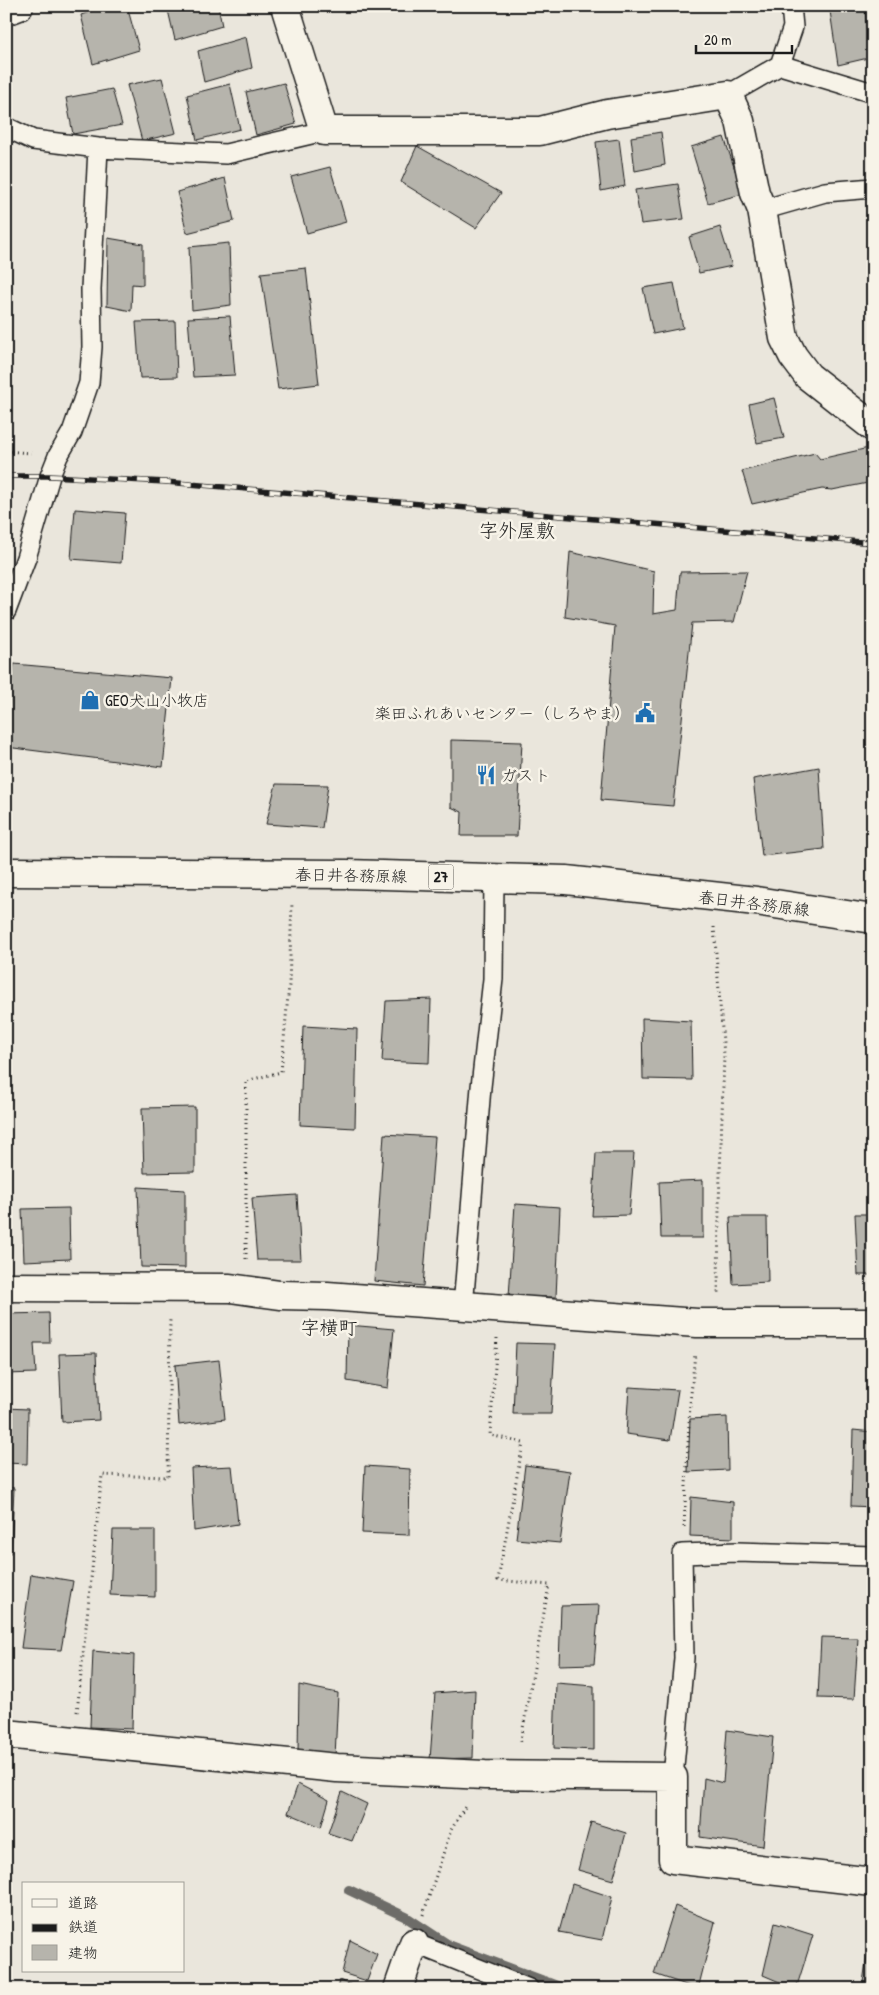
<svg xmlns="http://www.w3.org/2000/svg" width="879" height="1995" viewBox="0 0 879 1995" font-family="'Patrick Hand','Klee One',sans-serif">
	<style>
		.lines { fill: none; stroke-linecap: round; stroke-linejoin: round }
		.stream { stroke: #6d6c68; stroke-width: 10 }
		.building { fill: #b6b4ac; stroke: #1c1c1c }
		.lane-casing { stroke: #1c1c1c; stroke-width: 22 }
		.street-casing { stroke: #1c1c1c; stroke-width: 31 }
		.primary-casing { stroke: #1c1c1c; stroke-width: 31 }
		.path { stroke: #1c1c1c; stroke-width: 3; stroke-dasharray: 1 4; stroke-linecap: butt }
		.lane { stroke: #f7f3e8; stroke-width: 19 }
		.street { stroke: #f7f3e8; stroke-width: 28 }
		.primary { stroke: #f7f3e8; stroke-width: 28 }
		.rail-casing { stroke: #1c1c1c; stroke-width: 5.5 }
		.rail { stroke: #f7f3e8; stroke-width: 4; stroke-dasharray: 11; stroke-linecap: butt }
		.labels { text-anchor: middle; stroke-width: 5; stroke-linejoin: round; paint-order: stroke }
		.shield { fill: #f7f3e8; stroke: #5e5c59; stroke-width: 1 }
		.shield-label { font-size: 15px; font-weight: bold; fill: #1c1c1c }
		.poi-label { font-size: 16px; fill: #1c1c1c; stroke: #f7f3e8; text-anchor: start }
		.street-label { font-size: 16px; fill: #1c1c1c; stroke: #f7f3e8 }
		.quarter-label { font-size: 19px; fill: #1c1c1c; stroke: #f7f3e8 }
	</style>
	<rect width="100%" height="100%" fill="#eae6dc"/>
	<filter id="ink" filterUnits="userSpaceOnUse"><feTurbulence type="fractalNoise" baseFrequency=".02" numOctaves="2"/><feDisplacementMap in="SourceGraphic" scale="10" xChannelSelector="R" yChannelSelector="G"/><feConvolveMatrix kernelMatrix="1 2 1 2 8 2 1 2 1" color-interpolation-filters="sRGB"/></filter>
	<g filter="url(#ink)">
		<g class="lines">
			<path class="stream" d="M349,1890L406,1917L450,1946L565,1989"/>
		</g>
		<path class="building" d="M106,6H127L139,50L93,64L81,15Z
			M167,6H218L222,26L175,40Z
			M865,6L868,58L838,65L830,11Z
			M246,37L252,68L204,82L198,51Z
			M162,78L176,133L142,141L127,85Z
			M284,83L296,124L256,135L246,92Z
			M230,84L240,129L197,140L187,95Z
			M112,89L122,125L73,134L66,98Z
			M661,132L665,165L635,171L631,137Z
			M724,137L743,194L708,203L691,147Z
			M619,139L625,186L601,191L596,142Z
			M417,146L501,193L476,228L401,182Z
			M330,167L346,222L307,233L291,177Z
			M225,178L234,221L187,233L177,192Z
			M678,184L684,219L641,224L635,190Z
			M720,227L732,266L699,273L689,237Z
			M108,238L143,244V285L132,284L131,311L107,306Z
			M229,243L231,305L192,310L189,247Z
			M306,268L319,384L278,389L261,273Z
			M674,283L683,328L653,334L643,288Z
			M230,316L235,375L193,377L188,318Z
			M175,321L177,377L140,378L136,322Z
			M774,398L784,438L757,443L749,404Z
			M873,447V482L832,490L822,489L752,504L742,471L815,453L820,459Z
			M75,509L125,513L121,563L71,559Z
			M570,552L654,571L653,614L677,610L680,572L747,571L734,622L692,623L673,806L601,800L615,626L565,617Z
			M14,664L172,678L163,767L6,747V728Z
			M451,740L522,742L517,836H461L462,812L451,807Z
			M819,767L824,849L762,856L753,779Z
			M276,784L328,785L322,828L266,824Z
			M870,796H873V840H869Z
			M431,999L429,1063L382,1061L386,1001Z
			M642,1018L691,1021L692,1080L643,1079Z
			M303,1026L357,1029L355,1128L300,1125Z
			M195,1107V1172L144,1173L142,1108Z
			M384,1134L435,1137L423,1286L374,1281Z
			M596,1153H634L629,1215L592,1216Z
			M703,1180V1238H661L659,1182Z
			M138,1187L185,1190V1268L141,1267Z
			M297,1195L301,1260H257L252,1198Z
			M515,1204L560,1207L556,1297H509Z
			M69,1208L70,1259L24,1261L22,1209Z
			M855,1214H873V1275H858Z
			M730,1217H767L768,1282L733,1284Z
			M49,1313L50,1343H34L36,1373L6,1374V1314Z
			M348,1325L394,1329L388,1388L347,1381Z
			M516,1343L555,1344L551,1414H513Z
			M96,1353L99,1420L62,1422L59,1354Z
			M219,1360L225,1419L179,1425L175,1365Z
			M629,1387L678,1390L670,1440L626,1434Z
			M6,1408L28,1409L27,1464L6,1463Z
			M727,1417L728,1470L688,1472L690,1419Z
			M853,1430L873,1432V1507L851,1506Z
			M525,1465L570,1471L560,1543L516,1539Z
			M232,1466L238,1524L194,1531L191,1468Z
			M365,1466L410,1469L409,1535L362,1533Z
			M6,1487L14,1488L11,1553H6Z
			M691,1497L733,1502V1538L690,1536Z
			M113,1530H155V1597L110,1595Z
			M31,1574L73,1581L61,1650L21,1648Z
			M599,1605L594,1664L559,1665L561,1606Z
			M821,1637L858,1638L854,1699L818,1698Z
			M93,1651L134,1655L132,1729L90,1727Z
			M556,1683L594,1686V1750L554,1748Z
			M299,1685L338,1693L335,1757L298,1753Z
			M475,1690L473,1758L430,1759L435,1693Z
			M727,1730L773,1737L763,1846L700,1837L704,1778L723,1783Z
			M298,1784L329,1800L321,1827L288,1813Z
			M342,1792L367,1804L352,1841L328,1833Z
			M591,1822L626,1833L613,1880L578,1870Z
			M572,1884L612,1897L602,1940L559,1932Z
			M675,1906L715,1922L698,1989L654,1974Z
			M775,1923L813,1935L796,1989L763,1975Z
			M871,1929L873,1930V1989H862Z
			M350,1940L377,1954L367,1981L342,1973Z
			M339,1980L361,1989H337Z"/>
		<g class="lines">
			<defs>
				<path id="lane" d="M780,65L873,93
					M728,95L780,65L793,27L791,6
					M6,127L33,140L98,148L226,154L324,131
					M762,210L825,192L873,188
					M6,611L26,558L50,476L58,456L72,432L89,383L92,347L91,289L98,148
					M463,1307L481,1087L493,979L494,878
					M673,1777L684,1658L682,1554L737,1552L873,1556
					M414,1943L529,1989"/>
				<path id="street" d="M285,6L324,131H540L607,114L728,95L740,121L755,193L762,210L784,338L793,356L808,376L873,427
					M6,11L19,6
					M6,1287L230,1288L280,1295L327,1296L697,1323H873
					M6,1734L337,1768L485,1775L673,1777V1859L873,1882
					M398,1989L414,1943"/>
				<path id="primary" d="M6,872L347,874L566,880L756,901L873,919"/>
			</defs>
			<use href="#lane" class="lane-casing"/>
			<use href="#street" class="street-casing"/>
			<use href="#primary" class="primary-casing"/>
			<path class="path" d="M6,451L31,453
				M714,927L724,1055L719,1205L718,1293
				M246,1259V1081L281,1072L289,985L292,903
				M497,1338L490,1435L523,1443L498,1580L549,1585L520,1745
				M684,1527L690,1404L695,1354
				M77,1712L102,1475L168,1477L170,1319
				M423,1915L451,1830L466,1805"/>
			<use href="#lane" class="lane"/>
			<use href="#street" class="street"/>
			<use href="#primary" class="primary"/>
			<defs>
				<path id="rail" d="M6,476H50L166,482L873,543"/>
			</defs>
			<use href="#rail" class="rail-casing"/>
			<use href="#rail" class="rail"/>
		</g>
	</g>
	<defs>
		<symbol id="shop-bare" viewBox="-9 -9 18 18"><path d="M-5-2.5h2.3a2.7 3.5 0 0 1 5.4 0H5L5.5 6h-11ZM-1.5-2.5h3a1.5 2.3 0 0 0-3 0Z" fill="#1f6fb2" stroke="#f7f3e8" stroke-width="2.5" paint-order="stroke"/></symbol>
		<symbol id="civic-bare" viewBox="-9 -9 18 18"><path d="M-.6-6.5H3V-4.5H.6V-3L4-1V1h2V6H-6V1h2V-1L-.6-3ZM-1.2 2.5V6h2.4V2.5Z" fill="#1f6fb2" stroke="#f7f3e8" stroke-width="2.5" paint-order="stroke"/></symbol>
		<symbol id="restaurant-bare" viewBox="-9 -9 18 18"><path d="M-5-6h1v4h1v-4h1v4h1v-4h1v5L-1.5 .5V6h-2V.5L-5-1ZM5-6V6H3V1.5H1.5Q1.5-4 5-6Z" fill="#1f6fb2" stroke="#f7f3e8" stroke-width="2.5" paint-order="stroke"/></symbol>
	</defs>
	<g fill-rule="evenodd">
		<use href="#shop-bare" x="76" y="686" width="28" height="28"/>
		<use href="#civic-bare" x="631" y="699" width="28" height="28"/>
		<use href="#restaurant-bare" x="472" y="761" width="28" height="28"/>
	</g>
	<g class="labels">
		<rect class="shield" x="428.5" y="864.5" width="25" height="25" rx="4"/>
		<g class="shield-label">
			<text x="441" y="882">27</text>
		</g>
		<g class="poi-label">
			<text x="105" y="706">GEO犬山小牧店</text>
			<text x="630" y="719" text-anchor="end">楽田ふれあいセンター（しろやま）</text>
			<text x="501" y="781">ガスト</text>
		</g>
		<g class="street-label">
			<text transform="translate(351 875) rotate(1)" y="6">春日井各務原線</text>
			<text transform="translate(754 903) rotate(7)" y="6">春日井各務原線</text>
		</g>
		<g class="quarter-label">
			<text x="517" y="537">字外屋敷</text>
			<text x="329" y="1334">字横町</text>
		</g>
	</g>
	<rect width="879" height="1995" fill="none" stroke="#f7f3e8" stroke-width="25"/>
	<rect x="12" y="12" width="854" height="1970" fill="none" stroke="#1c1c1c" stroke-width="2" filter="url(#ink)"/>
	<rect x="22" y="1882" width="162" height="90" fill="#f7f3e8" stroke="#9f9d96"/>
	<rect x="32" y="1899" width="25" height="8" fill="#f7f3e8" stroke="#9f9d96"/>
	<text x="68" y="1908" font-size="15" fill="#1c1c1c">道路</text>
	<rect x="32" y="1924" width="25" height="8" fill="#1c1c1c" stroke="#9f9d96"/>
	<text x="68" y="1932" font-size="15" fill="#1c1c1c">鉄道</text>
	<rect x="32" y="1945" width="25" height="15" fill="#b6b4ac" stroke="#9f9d96"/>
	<text x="68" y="1958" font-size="15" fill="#1c1c1c">建物</text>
	<path d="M696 45v8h96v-8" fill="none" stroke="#1c1c1c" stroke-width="2.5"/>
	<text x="704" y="45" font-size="15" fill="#1c1c1c" stroke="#f7f3e8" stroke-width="4" paint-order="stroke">20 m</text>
</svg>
